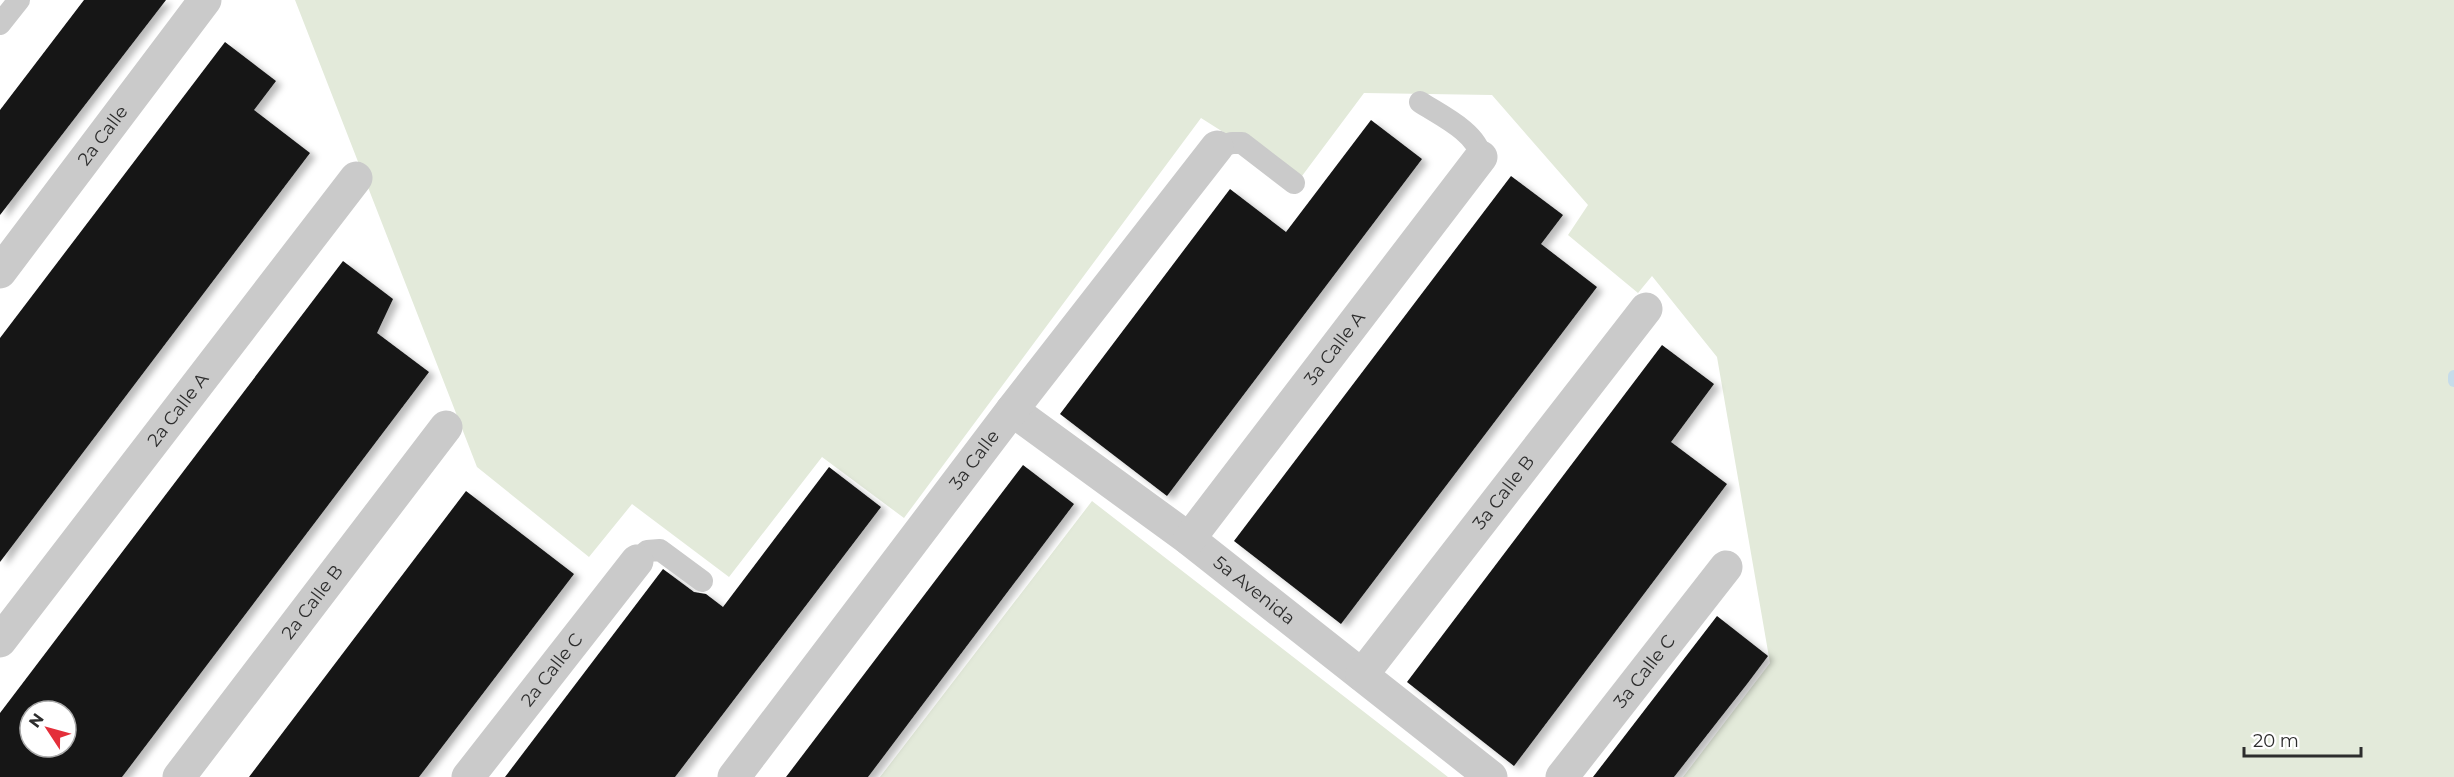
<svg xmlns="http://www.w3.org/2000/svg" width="2454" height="777" viewBox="0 0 2454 777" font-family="Montserrat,sans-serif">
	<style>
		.green { fill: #e3eada }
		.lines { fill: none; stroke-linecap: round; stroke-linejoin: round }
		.stream { stroke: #c6dcea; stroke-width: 12 }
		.building { fill: #141414; fill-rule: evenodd; filter: url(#shadow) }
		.lane { stroke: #cacaca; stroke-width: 22 }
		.street { stroke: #cacaca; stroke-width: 33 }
		.labels { text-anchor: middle; stroke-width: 6; stroke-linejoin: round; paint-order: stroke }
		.street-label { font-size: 18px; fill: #2d2d2d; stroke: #fff }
	</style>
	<defs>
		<filter id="shadow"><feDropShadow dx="6" dy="4" stdDeviation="3" flood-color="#0004"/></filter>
	</defs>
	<rect width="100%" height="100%" fill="#fff"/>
	<path class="green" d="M295,0H2454V777H1683L1770,663L1717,357L1652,276L1638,293L1568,235L1588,205L1492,95L1364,93L1299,180L1201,118L904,518L822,457L729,577L632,504L589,557L477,467Z
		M1092,501L1448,777H880Z"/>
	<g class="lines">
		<path class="stream" d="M2454,376V381"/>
	</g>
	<path class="building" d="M84,0H166L0,215V110Z
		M225,42L276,81L254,110L310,153L0,562V338Z
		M1371,120L1422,159L1167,496L1060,414L1230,189L1286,232Z
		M1511,176L1563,215L1541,244L1597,287L1341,624L1234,541Z
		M343,261L393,299L377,333L429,372L122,777H0V713ZM30,711H66V747H30Z
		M1662,345L1714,384L1671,442L1727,484L1514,766L1407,682Z
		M1023,465L1074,504L923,704L868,777H786Z
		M829,467L881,507L675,777H505L663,569L694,592L706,594L723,607Z
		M466,491L574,574L442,747L419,777H249Z
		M1717,616L1768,656L1747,684L1674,777H1593Z"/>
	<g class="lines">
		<path class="lane" d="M0,24L19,0
			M1420,102C1440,115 1477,132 1481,157
			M1217,147L1232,143H1242L1294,183
			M637,561L647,551L660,550L702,581"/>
		<g class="street">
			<path id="s1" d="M0,272L205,0"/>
			<path id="s2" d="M1012,410L1189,539L1491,777"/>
			<path id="s3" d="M1189,539L1481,157"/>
			<path id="s4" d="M0,641L356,178"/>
			<path id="s5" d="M1362,675L1646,309"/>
			<path id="s6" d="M179,777L446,427"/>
			<path id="s7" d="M468,777L637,561"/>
			<path id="s8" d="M734,777L1012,410L1217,147"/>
			<path id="s9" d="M1562,777L1726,567"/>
		</g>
	</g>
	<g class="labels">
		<g class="street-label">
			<text dy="6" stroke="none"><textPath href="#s1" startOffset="171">2a Calle</textPath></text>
			<text dy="6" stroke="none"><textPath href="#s3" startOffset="240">3a Calle A</textPath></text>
			<text dy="6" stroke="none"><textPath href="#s4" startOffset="292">2a Calle A</textPath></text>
			<text dy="6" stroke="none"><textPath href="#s8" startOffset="398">3a Calle</textPath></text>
			<text dy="6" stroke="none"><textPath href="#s5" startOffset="231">3a Calle B</textPath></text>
			<text dy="6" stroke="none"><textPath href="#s2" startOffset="302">5a Avenida</textPath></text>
			<text dy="6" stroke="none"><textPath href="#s6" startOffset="220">2a Calle B</textPath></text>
			<text dy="6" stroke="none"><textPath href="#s7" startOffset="136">2a Calle C</textPath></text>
			<text dy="6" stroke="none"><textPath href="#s9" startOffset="134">3a Calle C</textPath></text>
		</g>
	</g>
	<g transform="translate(48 729) rotate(306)"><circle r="28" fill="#ffffff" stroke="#ababab" stroke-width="1.5"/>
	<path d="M0-4.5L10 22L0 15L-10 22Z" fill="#e42f3a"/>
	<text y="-9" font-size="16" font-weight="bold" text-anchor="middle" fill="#2d2d2d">N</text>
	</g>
	<path d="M2244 747v9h117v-9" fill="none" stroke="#2d2d2d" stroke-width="3"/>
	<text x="2253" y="747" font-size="18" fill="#2d2d2d" stroke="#ffffff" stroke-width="4.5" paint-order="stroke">20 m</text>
</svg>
